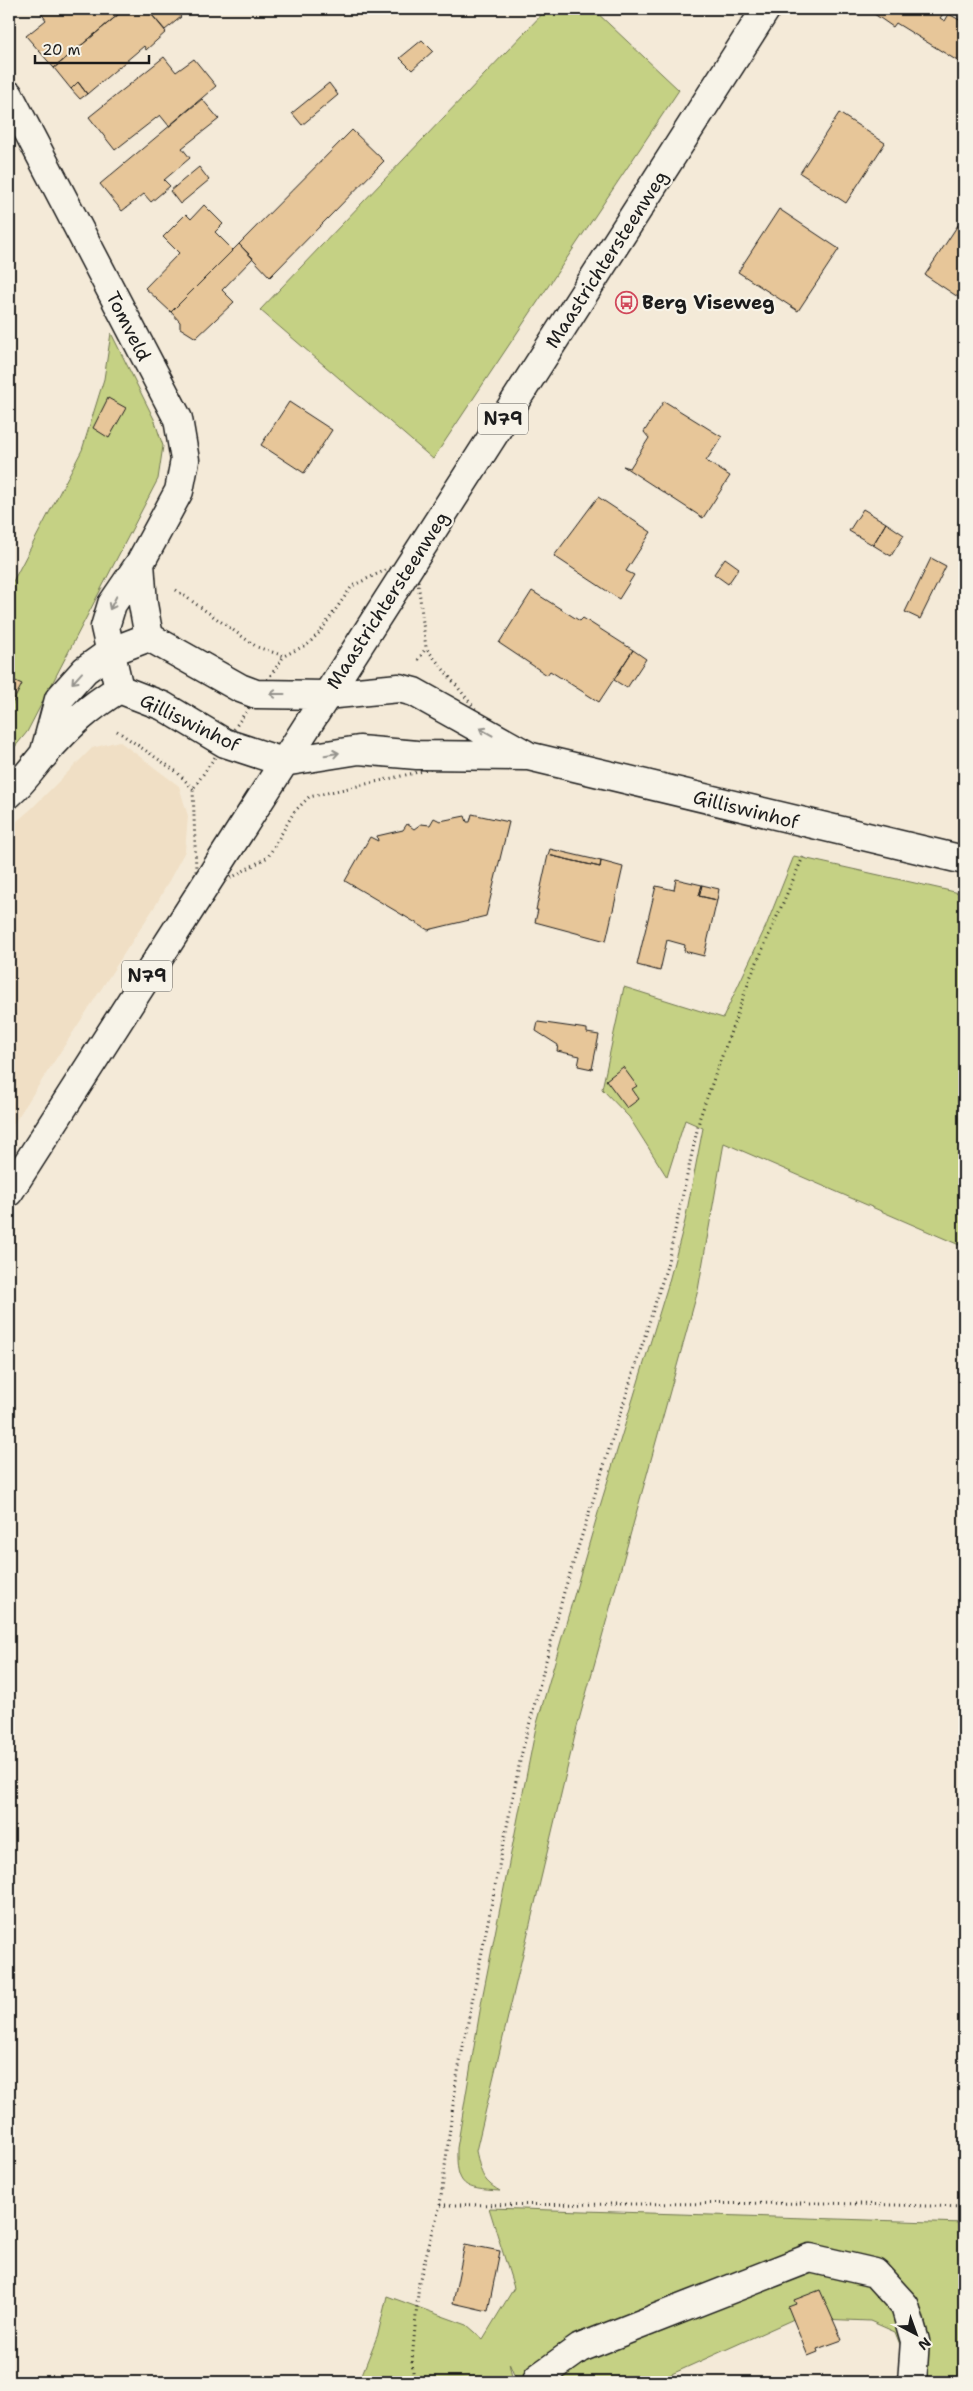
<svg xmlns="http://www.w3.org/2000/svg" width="973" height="2391" viewBox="0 0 973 2391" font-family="'Shantell Sans',sans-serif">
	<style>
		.built { fill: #f0dfc5 }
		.green { fill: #c5d184; stroke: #707650 }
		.building { fill: #e7c699; stroke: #1c1c1c }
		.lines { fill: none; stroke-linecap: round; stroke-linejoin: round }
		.minor-casing { stroke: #1c1c1c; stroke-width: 31 }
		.major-casing { stroke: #1c1c1c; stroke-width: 31 }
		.path { stroke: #1c1c1c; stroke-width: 3; stroke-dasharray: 1 4; stroke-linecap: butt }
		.minor { stroke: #f7f3e8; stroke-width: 28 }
		.major { stroke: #f7f3e8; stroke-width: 28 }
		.oneway { stroke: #94928c }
		.labels { text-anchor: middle; stroke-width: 4.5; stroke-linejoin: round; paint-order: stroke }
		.shield { fill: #f7f3e8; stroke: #5e5c59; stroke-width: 1 }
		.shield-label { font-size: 18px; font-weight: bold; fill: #1c1c1c }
		.street-label { font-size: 19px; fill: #1c1c1c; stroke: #f7f3e8 }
		.poi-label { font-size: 19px; font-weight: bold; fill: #1c1c1c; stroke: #f7f3e8; text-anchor: start }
	</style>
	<rect width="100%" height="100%" fill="#f4ead8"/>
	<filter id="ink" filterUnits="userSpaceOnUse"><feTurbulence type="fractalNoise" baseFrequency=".02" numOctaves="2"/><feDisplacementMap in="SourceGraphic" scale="10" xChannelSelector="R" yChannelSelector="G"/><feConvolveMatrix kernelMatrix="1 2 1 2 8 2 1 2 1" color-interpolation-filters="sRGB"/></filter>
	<g filter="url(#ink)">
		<path class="built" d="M119,741L179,786L188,816L185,851L157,903L9,1131V828L30,810L92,748Z"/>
		<path class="green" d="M547,9H593L679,90L433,459L260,310Z
			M111,333L154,419L163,446L158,479L27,732L9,754V589L82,450L104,379Z
			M794,856L964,894V1247L724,1143L698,1290L577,1727L476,2151C481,2172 481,2180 500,2191C464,2189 456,2187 457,2148L482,1999L536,1727L600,1506L668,1285L685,1221L703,1128L685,1120L667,1177L629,1117L602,1089L624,987L723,1018L766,926Z
			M489,2208L964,2223V2382H915L895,2332L870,2321L796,2318L654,2382H517L509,2363L513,2382H359L378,2334L387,2296L467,2325L483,2339L514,2288Z"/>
		<path class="building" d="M46,9H125L54,68L26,36L46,20L41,13Z
			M125,9H147L166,32L146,50L144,46L87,94L78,82L71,89L54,68Z
			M147,9H174L181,17L165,30Z
			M867,9H941L945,11L940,18L945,21L949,14L963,22L959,30L964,33V65L896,23L893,27Z
			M422,40L433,51L412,70L400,58Z
			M164,57L176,72L194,59L216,86L169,126L160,115L115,150L89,117Z
			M78,82L87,94L80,99L71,89Z
			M329,83L338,95L302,125L292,113Z
			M202,99L219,119L182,148L190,158L164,180L170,186L151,202L144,194L122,211L100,184Z
			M839,113L885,143L846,203L800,173Z
			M352,130L384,161L270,277L239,244Z
			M199,167L209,180L180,204L170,191Z
			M204,205L223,224L215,232L233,250L171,312L145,288L179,253L163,237L186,214L191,219Z
			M779,209L839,249L798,311L738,272Z
			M958,225L964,229V301L925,275Z
			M239,244L253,258L222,290L234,302L196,338L180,328V322L171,312Z
			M108,398L126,408L109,438L93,428Z
			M664,401L722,437L706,461L730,476L703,518L623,466L630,468L649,438L644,432Z
			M289,402L332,430L304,473L261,445Z
			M598,497L651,532L626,571L634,575L619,599L554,556Z
			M863,509L886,523L873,545L849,531Z
			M886,523L904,535L891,556L873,545Z
			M725,558L739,568L728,584L714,574Z
			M931,558L946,566L920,619L905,612Z
			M532,591L580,621L583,618L633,650L599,702L550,671L547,675L499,643Z
			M633,650L646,659L627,688L614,680Z
			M9,678L22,684L9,710Z
			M472,814L509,822L486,916L428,930L345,881L370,837L378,841L377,836L403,830L407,824L414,829L421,824L430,825L434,818L440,821L465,816L467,822H470Z
			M550,849L601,861L600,867L548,855Z
			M548,855L600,867L601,861L623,867L606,941L535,922L538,910H536Z
			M676,879L702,885L699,896L717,900L704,956L684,951L685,945L667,940L660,971L637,965L656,886L674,890Z
			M702,885L719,889L717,900L699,896Z
			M538,1022L587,1029V1033L599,1035L592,1069L578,1066L580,1056L557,1051L558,1045L536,1031Z
			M623,1067L637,1086L632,1089L639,1099L627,1108L606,1080Z
			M465,2244L500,2251L488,2311L453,2303Z
			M820,2290L842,2340L817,2349L818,2352L808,2356L788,2307L796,2304L794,2300Z"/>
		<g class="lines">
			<defs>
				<path id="minor" d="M9,95L178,419L185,460L179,491L140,563L112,604L105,627L119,689
					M140,563L143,604L149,637
					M326,695L399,688L414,692L525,754
					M283,762L359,750L417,755L528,756L964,860
					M537,2382L538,2378L580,2348L810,2258L875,2273L905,2306L915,2341L912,2382"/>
				<path id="major" d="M44,755L59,699L85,670L110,652L149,637L240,688L256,694L326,695
					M9,794C23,782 33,767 45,753C69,726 88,708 119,689L163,706L225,743L283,762
					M9,1192L766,9"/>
			</defs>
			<use href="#minor" class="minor-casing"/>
			<use href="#major" class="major-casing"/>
			<path class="path" d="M415,556L426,648L477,711L528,756L432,769L309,797L294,812L268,857L197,897L193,789L284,656L308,644L320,632L352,586Z
				M176,590L257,647L284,656
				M418,660L426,648
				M117,731L177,772L193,789
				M440,2205L822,2203L964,2207
				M414,2382L412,2361L419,2282L440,2205L456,2082L521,1756L564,1592L667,1266L700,1117L751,976L803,857"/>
			<use href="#minor" class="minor"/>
			<use href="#major" class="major"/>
		</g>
		<defs><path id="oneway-shaft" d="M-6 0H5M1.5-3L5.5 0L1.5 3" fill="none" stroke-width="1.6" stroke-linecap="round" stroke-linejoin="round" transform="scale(1.25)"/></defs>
		<g class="oneway">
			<use href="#oneway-shaft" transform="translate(113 603) rotate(117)"/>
			<use href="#oneway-shaft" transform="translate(77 678) rotate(132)"/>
			<use href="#oneway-shaft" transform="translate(277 694) rotate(-180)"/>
			<use href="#oneway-shaft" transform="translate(486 732) rotate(-151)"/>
			<use href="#oneway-shaft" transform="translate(332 754) rotate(-9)"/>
		</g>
	</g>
	<defs>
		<symbol id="bus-ring" viewBox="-11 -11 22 22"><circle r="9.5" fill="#f7f3e8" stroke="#d1495b" stroke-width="1.5"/><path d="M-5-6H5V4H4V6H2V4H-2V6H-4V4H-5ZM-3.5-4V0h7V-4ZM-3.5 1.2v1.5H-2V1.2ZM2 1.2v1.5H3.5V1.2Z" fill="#d1495b"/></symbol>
	</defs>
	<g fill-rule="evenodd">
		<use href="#bus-ring" x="614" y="290" width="25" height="25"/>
	</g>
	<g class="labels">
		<g class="shield">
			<rect x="478" y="403.5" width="50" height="31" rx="4"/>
			<rect x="122" y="960.5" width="50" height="31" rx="4"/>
		</g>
		<g class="shield-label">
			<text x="503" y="425">N79</text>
			<text x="147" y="982">N79</text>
		</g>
		<g class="street-label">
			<text transform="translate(606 259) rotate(-57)" y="7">Maastrichtersteenweg</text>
			<text transform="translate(129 326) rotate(63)" y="7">Tomveld</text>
			<text transform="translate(387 600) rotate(-57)" y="7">Maastrichtersteenweg</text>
			<text transform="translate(190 722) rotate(26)" y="7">Gilliswinhof</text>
			<text transform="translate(746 809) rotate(14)" y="7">Gilliswinhof</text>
		</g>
		<g class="poi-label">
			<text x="642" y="309">Berg Viseweg</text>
		</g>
	</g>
	<rect width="973" height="2391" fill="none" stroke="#f7f3e8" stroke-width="30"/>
	<rect x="15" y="15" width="943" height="2361" fill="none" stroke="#1c1c1c" stroke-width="2" filter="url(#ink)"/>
	<g transform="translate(916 2334) rotate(139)" stroke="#f7f3e8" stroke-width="4" paint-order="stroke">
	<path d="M0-4L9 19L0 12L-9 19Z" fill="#1c1c1c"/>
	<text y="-8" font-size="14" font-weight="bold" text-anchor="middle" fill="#1c1c1c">N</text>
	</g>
	<path d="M35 55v8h114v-8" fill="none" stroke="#1c1c1c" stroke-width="2.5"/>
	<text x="42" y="55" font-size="15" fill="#1c1c1c" stroke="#f7f3e8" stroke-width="4" paint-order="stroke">20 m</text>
</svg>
